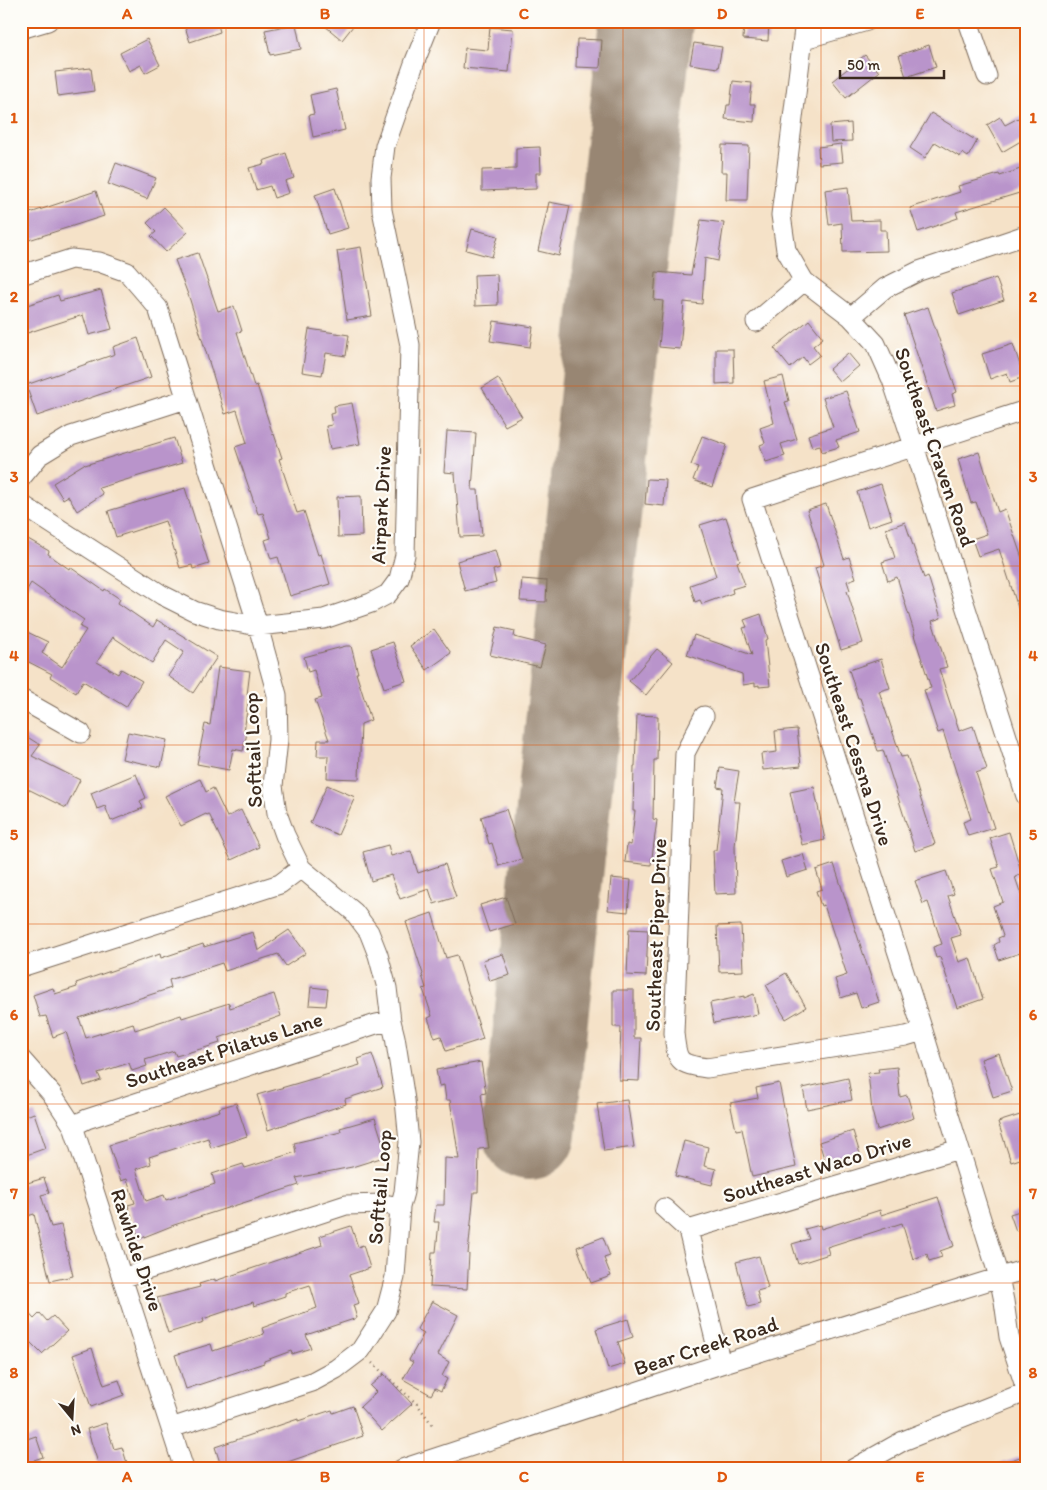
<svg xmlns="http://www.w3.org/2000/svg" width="1047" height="1490" viewBox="0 0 1047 1490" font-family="Itim,sans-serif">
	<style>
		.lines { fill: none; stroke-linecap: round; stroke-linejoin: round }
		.runway { stroke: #988673; stroke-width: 94 }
		.building { fill: #b994cb }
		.minor-casing { stroke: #7c6a5a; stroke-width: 21 }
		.path { stroke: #7c6a5a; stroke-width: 2.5; stroke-dasharray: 1 4; stroke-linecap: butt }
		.minor { stroke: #fff; stroke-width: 19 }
		.grid { fill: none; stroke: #df570d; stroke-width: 1; stroke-opacity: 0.55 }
		.labels { text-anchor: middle; stroke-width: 4.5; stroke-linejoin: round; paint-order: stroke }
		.street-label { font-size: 21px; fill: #3b2a1e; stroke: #fdfcf7 }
		.neatline { fill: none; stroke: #df570d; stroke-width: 2 }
		.grid-label { font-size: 16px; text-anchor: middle; font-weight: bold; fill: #df570d }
	</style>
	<rect width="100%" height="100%" fill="#fdfcf7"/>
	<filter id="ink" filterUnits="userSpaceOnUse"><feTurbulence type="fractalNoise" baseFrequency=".02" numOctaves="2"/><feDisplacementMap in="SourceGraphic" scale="10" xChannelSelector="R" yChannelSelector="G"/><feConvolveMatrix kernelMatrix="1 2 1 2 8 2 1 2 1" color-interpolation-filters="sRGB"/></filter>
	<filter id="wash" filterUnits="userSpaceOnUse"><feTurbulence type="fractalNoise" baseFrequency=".0096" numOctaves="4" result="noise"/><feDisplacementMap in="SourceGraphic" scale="20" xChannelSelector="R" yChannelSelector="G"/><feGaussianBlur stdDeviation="1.12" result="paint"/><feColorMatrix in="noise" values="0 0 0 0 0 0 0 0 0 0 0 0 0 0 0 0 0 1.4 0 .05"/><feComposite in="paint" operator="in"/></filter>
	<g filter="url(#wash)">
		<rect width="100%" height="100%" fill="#f5e2c8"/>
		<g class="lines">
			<path class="runway" d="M529,1133L646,21"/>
		</g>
		<g id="blocks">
			<path class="building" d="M183,21H217L220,32L190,42Z
				M319,21H357L342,40Z
				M744,21H769L768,41L743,39Z
				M296,24L301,49L270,55L265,30Z
				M490,27L513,29L509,72L463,68L465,48L488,50Z
				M147,39L160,65L145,73L141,65L129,71L120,53Z
				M577,39L602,40L600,68L576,67Z
				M694,43L722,47L718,68L690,64Z
				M929,45L936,67L906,77L899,55Z
				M865,55L879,72L846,98L832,81Z
				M91,68L94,91L58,96L55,72Z
				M733,81L752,83L750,104H755L754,122L725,119L727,105H730Z
				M336,89L345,130L313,137L309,115L314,114L310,95Z
				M931,113L977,141L968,157L962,153L960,157L935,142L925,158L910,148Z
				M1026,114V138L1002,152L987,125L1000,117L1005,125Z
				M851,123L852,141L831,142L830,125Z
				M841,144L843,162L819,164L818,147Z
				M722,145L749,146L747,200H726L727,172H721Z
				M540,147L541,173H536V189L482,191V170L516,169V148Z
				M286,153L294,178L285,181L289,193L274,198L270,186L256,190L249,168L264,164L263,161Z
				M116,163L156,178L147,199L108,184Z
				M1026,167V191L956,212L958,218L918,232L910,208L960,192L958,186L999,174L1000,176Z
				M848,187L851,221L880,220V230H886L887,251L843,252L842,223L829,225L825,190Z
				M335,188L348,228L328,234L315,195Z
				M96,191L104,216L29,240L21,216Z
				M549,202L570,206L559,256L538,251Z
				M164,207L188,232L166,252L151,236L156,232L147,223Z
				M701,220L724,223L718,261L705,258L702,304L684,302L680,349L659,347L663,301L654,300L656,272L691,275Z
				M472,229L498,236L492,257L466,250Z
				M361,247L372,316L347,320L337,251Z
				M198,253L218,311L234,306L242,331L237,332L254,386L257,385L273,435L274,434L282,458L279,459L297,513L304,511L318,555L321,554L330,584L290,596L278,557L271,559L265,540L271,538L263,513L258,514L235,447L247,443L237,410L225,414L190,300L175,260Z
				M497,274L498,305L475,306L474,275Z
				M996,278L1004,300L959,315L952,293Z
				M101,290L112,329L89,335L83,315L21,335V307L58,295L60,301Z
				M928,307L957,392L952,394L955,405L936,411L904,315Z
				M809,320L823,338L813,346L820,355L808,364L803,357L790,368L774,348Z
				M494,321L533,327L530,347L490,341Z
				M309,329L349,335L346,356L326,353L322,375L302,372Z
				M138,338L151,377L37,416L26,385L115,354L113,347Z
				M1013,344L1024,377L1010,382L1007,373L990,379L982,354Z
				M716,349H733L734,383L716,384Z
				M848,353L859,366L840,382L829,369Z
				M783,376L789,401L785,402L797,439L781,444L785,456L766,462L760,445L765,443L760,428L774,423L764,381Z
				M498,378L522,417L505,426L482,388Z
				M846,391L860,432L836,440L839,447L822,452L820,445L812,447L808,435L833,427L823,398Z
				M352,403L360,444L330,449L326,426L332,425L330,414L335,413L334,406Z
				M447,431L476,433L472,490H478L482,536L460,537L455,473L444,472Z
				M702,436L727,445L712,487L693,480L698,467L691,465Z
				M174,438L182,463L99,488L103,494L77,511L68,496L63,499L53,483L84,464L85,465Z
				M979,452L998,512L1005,509L1023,561L1026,560V623H1023L999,549L978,556L972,539L987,534L976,502L971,503L958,459Z
				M647,479L666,480L664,506L645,504Z
				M881,484L892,519L868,527L857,492Z
				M185,488L209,564L193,569L192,565L180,568L165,521L116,537L108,511Z
				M361,496L362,536L338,537L337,497Z
				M826,504L844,559L849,557L856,578L847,581L850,590L847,591L863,643L841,650L815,568L824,565L807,510Z
				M726,517L740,561L737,562L745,585L732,589L733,593L702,604L700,600L695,602L690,585L716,576L700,525Z
				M905,522L924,578L928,576L941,618L932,621L947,667L939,669L959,731L973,726L987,769L976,773L994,828L968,836L963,822L971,819L943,731L938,733L924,690L931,688L914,635H915L897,577L888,581L882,562L895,558L886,529Z
				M21,535L49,551L48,554L69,569L70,567L104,591L105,589L120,599L118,603L153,627L157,620L217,657L193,693L168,676L184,652L166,640L152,663L113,637L97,662L118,674L121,669L142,681L126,707L83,681L76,693L50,677L52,674L21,658V629L48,642L42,653L62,667L86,630L80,627L84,620L31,583L21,600Z
				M495,550L500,568L493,570L496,583L465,591L457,561Z
				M522,579L547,581L546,602L520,601Z
				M761,614L768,639L765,640L770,686L759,687V685L755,686V683L743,685L742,674L687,655L694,635L752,655L743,628L747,627L744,620Z
				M497,627L515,631L514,637L546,645L540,667L490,655Z
				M434,629L451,653L427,670L410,646Z
				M393,642L406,681L384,688L371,649Z
				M346,646H351L358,673H356L371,720L361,724L359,779L327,778L328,756H317L318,740H329L315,700L322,698L314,670L308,672L304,657Z
				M657,649L673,662L646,695L629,681Z
				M881,659L890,688L879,691L901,757L907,756L935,844L915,851L883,750L878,751L860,698H858L849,670Z
				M218,667L250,671L247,695H249L244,732L247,733L243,751L233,749L229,770L197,764L205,724L210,725Z
				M637,715L658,716L657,760H654L653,819L657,820L651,865L625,862L627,844L631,845L635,811H633L634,766H635Z
				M797,729L801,766L763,770L761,754L777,752L775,731Z
				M128,732L167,740L161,767L122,759Z
				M21,733L40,745L32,756L80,780L66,808L22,786L28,775L22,771L21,773Z
				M720,768L739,771L734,802H740L735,846L736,893L715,894L713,850H716L723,788L717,787Z
				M136,774L146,798L140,801L143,808L111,821L105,806L97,809L91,793Z
				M200,779L206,792L213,788L227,817L241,810L259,847L231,860L209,814L207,815L206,814L181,826L165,796Z
				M327,785L355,797L338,835L310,823Z
				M814,787L825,840L802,845L790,792Z
				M506,809L522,859L499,866L492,843L489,844L481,817Z
				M1009,832L1022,874L1015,877L1026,909V951L999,960L994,945L999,942L998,938L1003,936L993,906L1003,902L992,869L999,867L990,838Z
				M388,845L391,856L411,851L418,873L445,864L456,897L434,904L429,889L400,899L391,875L371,881L363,852Z
				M803,854L808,870L786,877L781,861Z
				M834,864L879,1002L861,1008L856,993L841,998L835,979L847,975L824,905L821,906L816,891L822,889L816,870Z
				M946,871L954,894L948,896L961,935L951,938L959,962L970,958L983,999L957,1008L940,957L936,958L933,947L942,944L928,902L923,904L915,881Z
				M611,878L631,880L628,912L608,910Z
				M506,897L515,924L489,932L480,905Z
				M432,913L446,958L457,955L483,1039L446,1051L441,1036L435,1038L428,1018L432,1016L423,989L426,988L422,975L423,974L406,922Z
				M741,925L743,971L719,972L717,926Z
				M629,929L648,930L646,976L627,975Z
				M289,930L306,953L286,966L278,954L225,971L222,963L169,980L171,988L79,1018L86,1038L133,1023L135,1030L181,1015L182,1018L229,1003L230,1008L274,994L281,1016L219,1038L220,1043L204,1048L176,1056L174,1051L145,1060L147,1066L132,1071L129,1063L98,1073L101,1080L84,1086L66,1032L53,1037L46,1016L40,1017L33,995L53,988L55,994L77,987L76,983L160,954L161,958L203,944L204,947L253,932L258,951Z
				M503,954L510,975L490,981L483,960Z
				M786,973L806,1007L786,1019L766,985Z
				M311,987L328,989L326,1006L309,1005Z
				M613,990H634V1038H641L639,1081L619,1080L621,1027H613Z
				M754,994L758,1014L714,1023L710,1003L744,996V998Z
				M999,1053L1012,1091L993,1097L981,1059Z
				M372,1054L383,1087L345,1099L346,1104L268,1130L257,1095L360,1065L358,1059Z
				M481,1062L486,1093L481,1094L489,1148L479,1149L478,1192H474L468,1254H469L467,1289L430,1287L432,1252H436L439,1222H434L436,1205H444L445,1158L459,1159L450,1100H446L444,1085L439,1086L436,1070Z
				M897,1067L900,1097L907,1095L914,1118L877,1130L872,1111L868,1073L879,1072L878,1069Z
				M848,1078L852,1100L807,1109L803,1088Z
				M779,1083L796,1167L752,1177L742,1129L736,1130L730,1103L758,1098L756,1088Z
				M627,1100L634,1147L604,1151L597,1104Z
				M236,1103L247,1136L211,1148L208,1138L149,1157L151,1164L136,1169L146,1201L164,1195L166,1200L215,1184L212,1174L243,1164L245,1168L296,1152L294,1143L341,1132L340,1128L375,1118L387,1156L352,1167L296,1178L299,1185L174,1225L139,1239L128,1205L135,1203L127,1179L121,1181L109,1145L220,1111L219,1108Z
				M34,1113L46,1148L21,1157V1118Z
				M1020,1115L1026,1134V1157L1011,1162L998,1122Z
				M853,1131L860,1154L826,1165L819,1142Z
				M684,1141L708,1147L704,1166L716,1169L712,1185L675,1176Z
				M44,1178L49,1193L41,1195L51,1227L61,1225L73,1276L50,1281L34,1214L21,1218V1185Z
				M938,1197L954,1246L940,1251L942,1257L929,1261L927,1254L913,1259L902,1223L827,1247L829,1254L798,1264L792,1244L809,1239L805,1229L820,1225L821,1229L880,1210L881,1215Z
				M1026,1209V1228L1016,1231L1010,1214Z
				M351,1226L358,1247L363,1245L370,1268L349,1275L359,1303L353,1305L357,1318L306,1335L311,1348L292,1354L291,1351L264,1361V1363L186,1389L175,1355L211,1344L213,1351L264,1334L262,1328L317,1308L310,1285L285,1293V1296L254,1306L253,1302L203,1319L204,1322L168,1333L157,1298L200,1287L199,1284L215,1279V1281L322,1245L320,1236Z
				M603,1237L610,1256L604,1258L611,1276L591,1283L577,1247Z
				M759,1256L768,1288L757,1291L760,1304L748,1307L736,1262Z
				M432,1301L458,1315L438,1355L449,1362L442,1376L447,1379L441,1391L435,1388L431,1395L403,1379L413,1362L409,1360L424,1333L417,1329Z
				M21,1305L34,1319L40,1313L47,1321L53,1316L67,1331L42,1354L21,1333Z
				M628,1319L633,1337L618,1342L625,1364L608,1369L596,1329Z
				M92,1348L104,1385L119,1380L124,1395L91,1407L73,1355Z
				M384,1374L412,1404L382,1431L360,1407L376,1392L370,1386Z
				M353,1406L363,1436L276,1466L275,1463L257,1469H222L215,1447L298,1419V1421L332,1410L333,1413Z
				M106,1423L114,1449L122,1447L127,1463L110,1469H100L87,1429Z
				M36,1436L43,1457L34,1460L36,1469H21V1441Z
				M1020,1457L1024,1469H991V1467Z"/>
		</g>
	</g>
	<g filter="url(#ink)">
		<use href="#blocks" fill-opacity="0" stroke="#7c6a5a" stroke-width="1"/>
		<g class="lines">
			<defs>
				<path id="minor" d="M805,21L781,215L786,250L804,281L851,317L876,344L892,380L914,446L1026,796
					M968,21L987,76
					M21,29L48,21
					M804,39L867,21
					M21,275L71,259L99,262L127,272L158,308L258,626L277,695L278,740L273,786L277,813L285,835L301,868L354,912L369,932L378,955L387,988L391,1021L395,1037L405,1100L409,1142L404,1192L400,1207L395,1277L386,1311L361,1350L336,1369L312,1382L171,1428
					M851,317L885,288L919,271L1026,235
					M756,322L804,281
					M1026,410L752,499L923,1031L999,1277L1004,1301L1009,1337L1026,1389
					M21,478L40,455L71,436L186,399
					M21,504L162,595L194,611L219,619L258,626L324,619L371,603L388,594L399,579L405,555L410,345L382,210L381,178L385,146L415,61L431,21
					M21,699L81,733
					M704,716L685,753L674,1033C677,1062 678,1064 707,1068L906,1036L923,1031
					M21,967L280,884L301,868
					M21,1059L52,1094L73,1126L184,1469
					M73,1126L87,1119L376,1024L391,1021
					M664,1208L688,1230L721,1364
					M688,1230L959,1149
					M122,1278L346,1205L384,1204L400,1207
					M402,1469L721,1364L1026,1269
					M853,1469L903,1441L1026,1392"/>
			</defs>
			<use href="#minor" class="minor-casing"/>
			<path class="path" d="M372,1363L417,1404L434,1427"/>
			<use href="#minor" class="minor"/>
		</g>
	</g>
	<path class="grid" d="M226,21V1469M424,21V1469M623,21V1469M821,21V1469M21,207H1026M21,386H1026M21,566H1026M21,745H1026M21,924H1026M21,1104H1026M21,1283H1026"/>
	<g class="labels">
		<g class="street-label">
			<text transform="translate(935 447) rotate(71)" y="7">Southeast Craven Road</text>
			<text transform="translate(381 505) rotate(-87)" y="7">Airpark Drive</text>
			<text transform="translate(854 744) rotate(72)" y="7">Southeast Cessna Drive</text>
			<text transform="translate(253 750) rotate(-92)" y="7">Softtail Loop</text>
			<text transform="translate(656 935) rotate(-88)" y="7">Southeast Piper Drive</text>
			<text transform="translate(224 1050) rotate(-18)" y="7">Southeast Pilatus Lane</text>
			<text transform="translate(817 1168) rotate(-17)" y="7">Southeast Waco Drive</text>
			<text transform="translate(380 1187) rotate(-85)" y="7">Softtail Loop</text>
			<text transform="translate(137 1250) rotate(72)" y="7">Rawhide Drive</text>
			<text transform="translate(706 1346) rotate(-18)" y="7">Bear Creek Road</text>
		</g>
	</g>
	<rect width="1047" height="1490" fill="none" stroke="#fdfcf7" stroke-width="55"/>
	<g transform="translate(72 1418) rotate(162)" stroke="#fdfcf7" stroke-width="4" paint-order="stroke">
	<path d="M0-4L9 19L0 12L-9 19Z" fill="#3b2a1e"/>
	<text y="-8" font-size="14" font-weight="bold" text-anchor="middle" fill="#3b2a1e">N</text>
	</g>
	<path d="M840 70v8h104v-8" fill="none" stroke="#3b2a1e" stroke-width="2.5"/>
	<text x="847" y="70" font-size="15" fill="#3b2a1e" stroke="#fdfcf7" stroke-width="4" paint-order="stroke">50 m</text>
	<rect x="28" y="28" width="992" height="1434" class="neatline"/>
	<g class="grid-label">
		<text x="127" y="19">A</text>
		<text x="325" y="19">B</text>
		<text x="524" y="19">C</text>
		<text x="722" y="19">D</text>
		<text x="920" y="19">E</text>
		<text x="14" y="123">1</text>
		<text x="1033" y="123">1</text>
		<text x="14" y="302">2</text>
		<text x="1033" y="302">2</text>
		<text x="14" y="482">3</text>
		<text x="1033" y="482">3</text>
		<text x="14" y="661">4</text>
		<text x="1033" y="661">4</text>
		<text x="14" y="840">5</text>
		<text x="1033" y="840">5</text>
		<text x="14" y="1020">6</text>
		<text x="1033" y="1020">6</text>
		<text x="14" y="1199">7</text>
		<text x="1033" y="1199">7</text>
		<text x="14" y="1378">8</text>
		<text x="1033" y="1378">8</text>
		<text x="127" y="1482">A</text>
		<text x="325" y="1482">B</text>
		<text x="524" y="1482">C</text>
		<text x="722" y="1482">D</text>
		<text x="920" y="1482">E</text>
	</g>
</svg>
